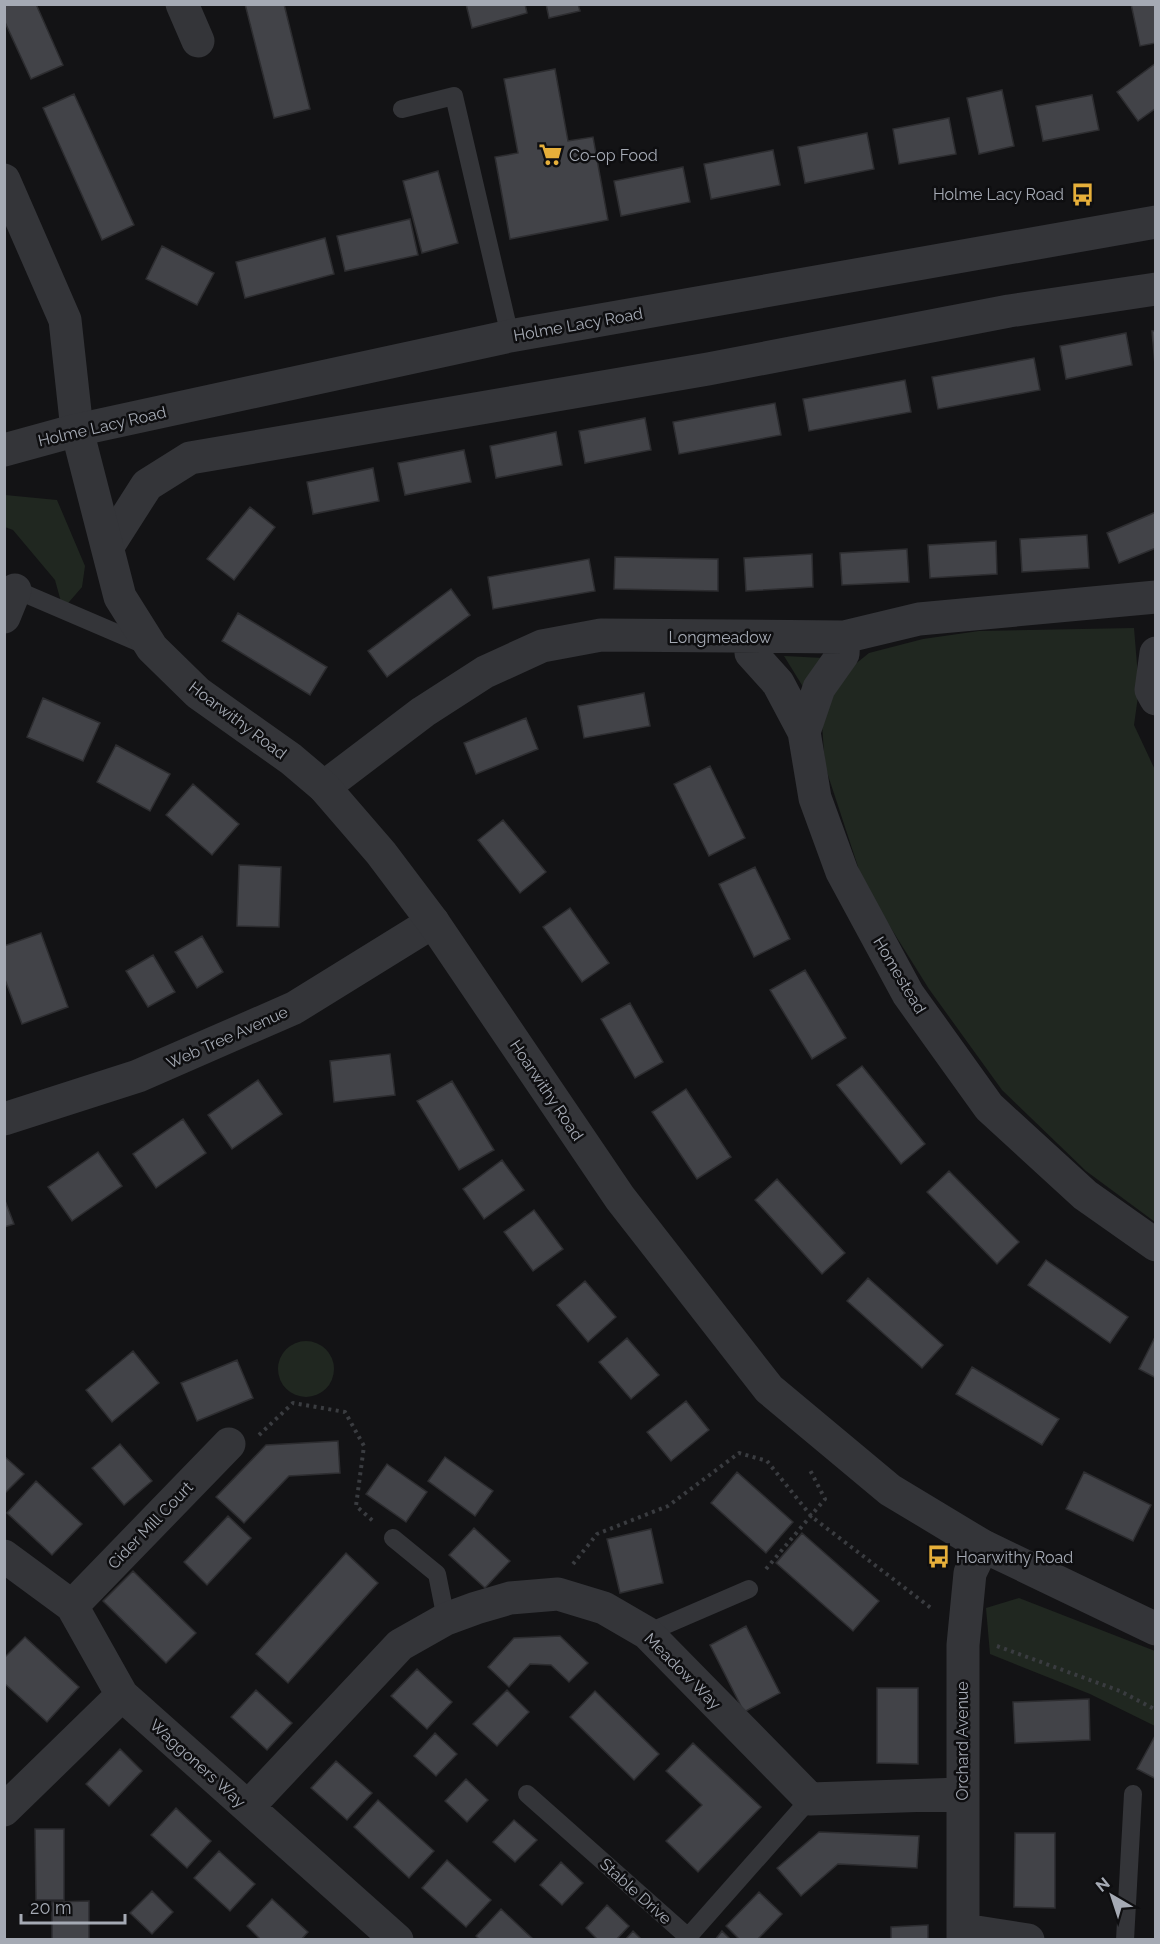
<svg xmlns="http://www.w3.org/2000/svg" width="1160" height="1944" viewBox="0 0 1160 1944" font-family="Raleway,sans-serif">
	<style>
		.green { fill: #202720 }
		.building { fill: #424348; stroke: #2d2d30; stroke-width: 1.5 }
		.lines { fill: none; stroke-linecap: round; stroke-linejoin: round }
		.path { stroke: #3a3c40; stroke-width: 4; stroke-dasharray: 3 4.5; stroke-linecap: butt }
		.service { stroke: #343539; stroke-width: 18 }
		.minor { stroke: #343539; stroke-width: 33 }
		.tertiary { stroke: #343539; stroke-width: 33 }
		.labels { text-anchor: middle; stroke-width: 5; stroke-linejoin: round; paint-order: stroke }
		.poi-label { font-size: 16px; fill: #a5aab4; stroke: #0e0e10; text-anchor: start }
		.street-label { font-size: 16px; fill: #a5aab4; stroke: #0e0e10 }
	</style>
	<rect width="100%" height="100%" fill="#131315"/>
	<path class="green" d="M5,495L57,500L85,566L82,587L63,609L55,580L13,530L5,527Z
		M1134,628L1139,689L1134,725L1156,772L1155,1222L1086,1171L1002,1090L929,989L864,885L825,766L822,724L828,700L843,674L869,653L923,639L979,631Z
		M784,656L823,658L805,690Z
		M278 1369a28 28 0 1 1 56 0a28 28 0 1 1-56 0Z
		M1019,1598L1155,1651V1726L1090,1694L990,1654L986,1608Z"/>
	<path class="building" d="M4,4H36L63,65L31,79L4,20Z
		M245,4H284L310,109L274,118Z
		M466,4H525L527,13L472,28Z
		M546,4H578L580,11L549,18Z
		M1131,4H1156V43L1140,46Z
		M1156,63V108L1138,121L1117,92Z
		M555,69L568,141L593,137L608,220L510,239L495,157L518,153L504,79Z
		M1002,90L1014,146L979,154L967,98Z
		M74,94L134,225L102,240L43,108Z
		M1092,95L1099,130L1043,141L1036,106Z
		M949,118L956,154L899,164L893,129Z
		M867,133L874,169L805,183L798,147Z
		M773,150L780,185L711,199L704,164Z
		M683,167L690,202L621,216L614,181Z
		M438,171L458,243L422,253L403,181Z
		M410,219L418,255L345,271L337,236Z
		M325,238L334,274L245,298L236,262Z
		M162,246L214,273L197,305L146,279Z
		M1152,331H1156V365H1155Z
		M1126,333L1132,365L1066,379L1060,346Z
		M1034,358L1040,390L938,409L932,377Z
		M905,380L911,412L809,431L803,399Z
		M775,403L781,435L679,454L673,422Z
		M645,418L651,450L585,463L579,431Z
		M556,432L562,465L496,478L490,446Z
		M464,450L471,482L405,495L398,463Z
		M373,468L379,501L313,514L307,482Z
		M250,507L275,527L234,580L207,559Z
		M1156,512V548L1119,563L1107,533Z
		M1087,535L1089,568L1022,572L1020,539Z
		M996,541L997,574L930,578L928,545Z
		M907,549L909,582L842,585L840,553Z
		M812,554L813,587L746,591L744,558Z
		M615,557L718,559V591L614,589Z
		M589,559L595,591L493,609L488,577Z
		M451,589L470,615L387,677L368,651Z
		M238,613L327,667L310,695L222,641Z
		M644,693L650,726L584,738L578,706Z
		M43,698L100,723L83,761L27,737Z
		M526,718L538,749L476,774L464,743Z
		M116,745L170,774L150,811L97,782Z
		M710,766L745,838L709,856L674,784Z
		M193,784L239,824L212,855L166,815Z
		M503,820L546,872L520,893L478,840Z
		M239,865L281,867L279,927L237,926Z
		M755,867L790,939L754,957L719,884Z
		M570,908L609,963L582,982L543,927Z
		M41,933L68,1007L22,1024L4,977V946Z
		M202,936L223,972L197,988L175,952Z
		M153,955L175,992L148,1007L126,971Z
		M805,970L846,1038L812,1059L770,990Z
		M630,1003L663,1062L635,1078L601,1019Z
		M390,1054L395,1095L334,1102L330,1061Z
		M862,1066L925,1144L901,1164L837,1085Z
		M258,1080L282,1114L232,1149L208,1115Z
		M452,1081L494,1150L459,1170L417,1101Z
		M686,1089L731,1157L697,1179L652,1112Z
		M183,1119L206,1153L156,1188L133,1154Z
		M98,1152L122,1186L72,1221L48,1187Z
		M502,1160L524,1190L484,1219L463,1189Z
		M949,1171L1019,1242L997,1264L927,1192Z
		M777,1179L845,1253L822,1274L755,1200Z
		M4,1198L14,1224L4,1227Z
		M534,1210L563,1249L533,1271L504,1232Z
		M1046,1260L1128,1317L1110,1343L1028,1285Z
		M868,1278L943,1345L922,1368L847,1301Z
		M585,1281L616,1317L588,1342L557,1305Z
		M1156,1335V1378L1139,1369Z
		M627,1338L659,1375L631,1399L599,1362Z
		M133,1351L159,1383L112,1422L86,1390Z
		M237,1360L253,1398L197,1421L181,1383Z
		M972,1367L1059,1419L1042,1445L956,1394Z
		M686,1401L709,1430L671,1461L647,1432Z
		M338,1441L340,1473L289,1476L244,1523L216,1497L266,1445Z
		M120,1444L152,1481L124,1505L92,1468Z
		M4,1456L24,1474L4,1494Z
		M445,1457L493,1491L475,1516L428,1481Z
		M387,1464L427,1492L406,1522L366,1494Z
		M737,1472L793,1522L766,1553L711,1503Z
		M1084,1472L1151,1505L1133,1541L1066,1509Z
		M36,1481L82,1524L52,1555L7,1513Z
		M228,1516L251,1538L207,1585L184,1562Z
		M474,1528L510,1561L485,1588L449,1555Z
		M651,1529L663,1583L620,1593L607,1539Z
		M802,1533L879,1601L853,1631L776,1563Z
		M346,1553L378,1583L288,1683L256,1654Z
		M133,1571L196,1633L166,1663L103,1601Z
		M746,1626L780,1693L744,1712L710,1645Z
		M560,1636L588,1663L569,1682L551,1665L530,1664L509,1687L488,1667L514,1638Z
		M25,1637L79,1687L47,1722L4,1683V1658Z
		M417,1669L452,1702L427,1729L391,1696Z
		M877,1688H918V1764L877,1763Z
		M256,1690L292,1723L267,1750L231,1717Z
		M507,1690L529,1712L497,1746L473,1724Z
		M595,1691L659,1754L634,1780L570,1717Z
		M1089,1699L1090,1740L1015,1743L1013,1702Z
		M435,1733L457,1754L436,1776L414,1756Z
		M1156,1734V1779L1137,1769Z
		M693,1743L761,1807L698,1872L666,1841L702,1805L666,1771Z
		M120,1749L142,1771L109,1806L86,1784Z
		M336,1761L372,1793L347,1820L311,1788Z
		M466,1779L488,1800L467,1822L445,1801Z
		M378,1800L434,1851L409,1878L354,1827Z
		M176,1808L211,1841L187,1868L151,1835Z
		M514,1820L537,1840L515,1862L493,1842Z
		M35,1829H64V1900H36Z
		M819,1832L919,1836L917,1868L838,1864L801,1896L777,1868Z
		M1015,1833H1055V1908L1014,1907Z
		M219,1851L255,1884L230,1911L194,1878Z
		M447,1860L491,1900L466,1927L422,1888Z
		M561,1862L583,1883L562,1905L540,1885Z
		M152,1891L173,1912L152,1934L130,1913Z
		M759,1892L782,1914L757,1940H740L726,1926Z
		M272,1899L308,1932L301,1940H261L247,1926Z
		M89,1901V1940H52V1902Z
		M607,1905L629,1926L616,1940H598L586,1928Z
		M501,1909L534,1940H480L476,1936Z
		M928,1925V1940H891V1927Z
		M633,1931L642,1940H625Z
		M722,1931L731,1940H715Z"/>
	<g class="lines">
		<path class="path" d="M259,1435L293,1403L345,1412L364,1446L356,1506L373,1521
			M573,1564L597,1534L668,1506L739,1453L767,1461L812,1517L931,1608
			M766,1569L825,1499L810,1470
			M997,1646L1120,1691L1156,1710"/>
		<path class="service" d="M402,109L454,96L510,336
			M7,586L147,646
			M393,1538L437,1574L446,1619
			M647,1633L749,1589
			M527,1794L688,1937L810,1799
			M1125,1940L1133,1794"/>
		<path class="minor" d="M182,4L198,41
			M4,180L65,320L77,430
			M108,546L147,485L190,458L708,369L1009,311L1156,289
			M4,617L15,590
			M750,638L751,653L778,683L804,732L815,798L842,872L908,994L989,1107L1085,1195L1156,1245
			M1156,653L1151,690L1156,699
			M804,732L819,688L843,654L844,637
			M324,787L423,712L485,672L542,646L601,635L844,637L919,619L1156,597
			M4,1119L138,1076L294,1008L433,922
			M229,1444L72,1606L122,1695L397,1940
			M4,1556L72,1606
			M248,1807L400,1645L446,1619L476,1608L510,1598L558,1594L604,1608L647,1633L810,1799L962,1794
			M4,1810L122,1695
			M964,1930L1028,1940
			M963,1940V1645L970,1573L983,1546"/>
		<path class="tertiary" d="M77,430L120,597L152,648L198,693L291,759L324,787L381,853L433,922L620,1198L769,1389L890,1490L983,1546L1156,1629
			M4,450L77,430L510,336L1156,222"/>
	</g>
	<defs>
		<symbol id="supermarket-bare" viewBox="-9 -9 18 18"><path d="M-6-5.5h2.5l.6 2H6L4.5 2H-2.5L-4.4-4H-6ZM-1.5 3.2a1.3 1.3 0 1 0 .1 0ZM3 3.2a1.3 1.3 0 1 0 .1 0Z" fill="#e6af3a" stroke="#0e0e10" stroke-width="2.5" paint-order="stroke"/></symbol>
		<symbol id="bus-bare" viewBox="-9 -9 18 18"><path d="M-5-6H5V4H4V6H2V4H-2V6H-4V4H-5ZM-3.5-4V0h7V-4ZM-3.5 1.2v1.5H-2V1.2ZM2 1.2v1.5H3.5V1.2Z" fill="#e6af3a" stroke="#0e0e10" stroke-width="2.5" paint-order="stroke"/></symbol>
	</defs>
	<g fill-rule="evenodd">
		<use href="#supermarket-bare" x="534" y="138" width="33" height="33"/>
		<use href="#bus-bare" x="1066" y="178" width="33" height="33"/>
		<use href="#bus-bare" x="922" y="1540" width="33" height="33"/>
	</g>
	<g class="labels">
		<g class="poi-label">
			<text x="569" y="161">Co-op Food</text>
			<text x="1064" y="200" text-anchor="end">Holme Lacy Road</text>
			<text x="956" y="1563">Hoarwithy Road</text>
		</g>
		<g class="street-label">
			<text transform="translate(578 324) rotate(-10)" y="6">Holme Lacy Road</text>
			<text transform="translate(102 426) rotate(-13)" y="6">Holme Lacy Road</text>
			<text x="720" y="643">Longmeadow</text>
			<text transform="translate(238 720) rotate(37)" y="6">Hoarwithy Road</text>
			<text transform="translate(900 975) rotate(59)" y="6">Homestead</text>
			<text transform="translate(227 1037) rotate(-24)" y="6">Web Tree Avenue</text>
			<text transform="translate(547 1090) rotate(56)" y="6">Hoarwithy Road</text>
			<text transform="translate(150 1525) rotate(-46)" y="6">Cider Mill Court</text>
			<text transform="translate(683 1671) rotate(45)" y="6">Meadow Way</text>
			<text transform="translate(962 1741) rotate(-90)" y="6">Orchard Avenue</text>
			<text transform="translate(198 1763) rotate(42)" y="6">Waggoners Way</text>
			<text transform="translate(636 1891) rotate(42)" y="6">Stable Drive</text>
		</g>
	</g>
	<rect width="1160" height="1944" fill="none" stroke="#a5aab4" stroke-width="12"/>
	<g transform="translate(1112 1896) rotate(321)" stroke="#0e0e10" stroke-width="4.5" paint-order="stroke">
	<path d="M0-4.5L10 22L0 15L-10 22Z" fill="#a5aab4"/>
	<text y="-9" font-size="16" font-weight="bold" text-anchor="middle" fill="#a5aab4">N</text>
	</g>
	<path d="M21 1914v9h104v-9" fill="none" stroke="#a5aab4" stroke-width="3"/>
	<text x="30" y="1914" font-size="18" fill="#a5aab4" stroke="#0e0e10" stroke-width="4.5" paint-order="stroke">20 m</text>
</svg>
